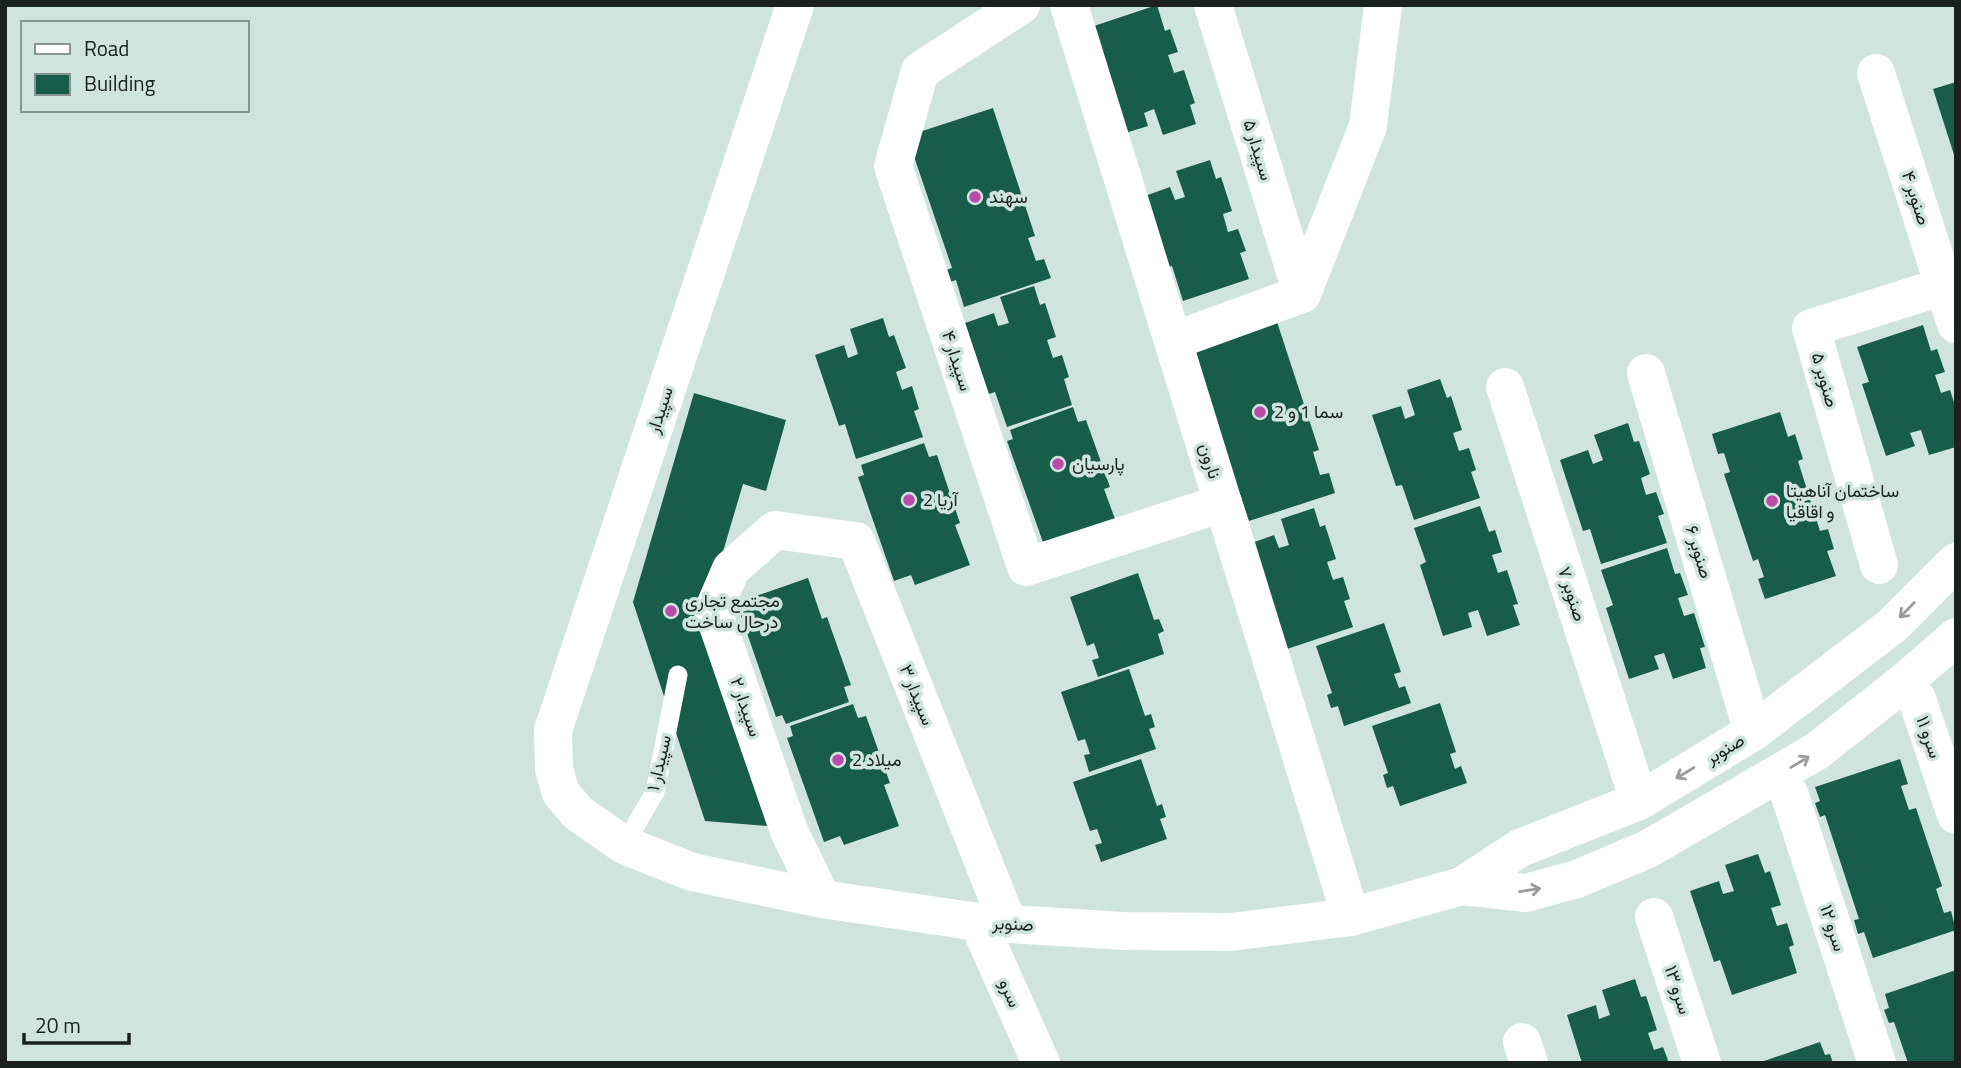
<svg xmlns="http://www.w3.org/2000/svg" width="1961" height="1068" viewBox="0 0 1961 1068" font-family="'Titillium Web',Vazirmatn,sans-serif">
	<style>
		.building { fill: #185c4a }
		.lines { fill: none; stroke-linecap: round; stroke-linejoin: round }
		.lane { stroke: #fff; stroke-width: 19 }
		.street { stroke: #fff; stroke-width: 38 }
		.secondary { stroke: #fff; stroke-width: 38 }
		.oneway { stroke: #989b9a }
		.poi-dot { fill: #b94aa7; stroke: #cfe4dc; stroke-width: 2.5 }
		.labels { text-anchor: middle; stroke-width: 7; stroke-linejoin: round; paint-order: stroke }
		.street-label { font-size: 18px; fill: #1a211f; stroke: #cfe4dc }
		.poi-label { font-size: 18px; fill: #1a211f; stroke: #cfe4dc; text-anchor: start }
	</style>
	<rect width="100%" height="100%" fill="#cfe4dc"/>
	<path class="building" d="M1157,5L1165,31L1170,29L1178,52L1168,55L1174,73L1184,70L1195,103L1190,105L1196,124L1163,135L1154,109L1144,113L1148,126L1119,135L1091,27Z
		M1956,82V158H1955L1933,89Z
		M993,108L1035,236L1028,238L1036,261L1044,259L1051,278L964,307L956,280L950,282L946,270L952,268L907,136Z
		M1210,160L1216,179L1221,177L1232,211L1223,214L1228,232L1238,229L1246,251L1240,253L1249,279L1183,301L1172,266L1165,268L1142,197L1170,187L1175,200L1185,197L1176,171Z
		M1034,286L1040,305L1045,303L1056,337L1047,340L1053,358L1062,355L1069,377L1064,379L1072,405L1007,427L995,392L989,394L965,323L994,313L998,326L1009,323L1000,297Z
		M883,318L889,337L894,335L906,368L896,372L902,390L912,386L919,409L914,411L923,437L856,459L845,424L839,426L815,355L844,345L848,358L858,354L850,329Z
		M1277,322L1319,450L1313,452L1320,475L1329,473L1335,493L1249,521L1191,350Z
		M1923,325L1931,351L1937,349L1945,372L1935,375L1941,393L1950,390L1956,408V447L1929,455L1921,430L1910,433L1915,446L1886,456L1862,384L1869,382L1857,347Z
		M1440,379L1447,398L1451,396L1462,430L1453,433L1459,451L1469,448L1476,470L1471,472L1480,498L1414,520L1402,485L1396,486L1372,415L1401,406L1405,419L1415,415L1407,390Z
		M694,393L786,420L766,491L743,484L703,619L779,827L705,821L633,602Z
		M1073,407L1078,422L1086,420L1110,487L1104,489L1119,530L1044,545L1007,441L1013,439L1010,430Z
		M1780,412L1788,437L1795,434L1803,459L1798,461L1820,531L1828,529L1834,549L1827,551L1836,576L1765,599L1758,579L1764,577L1758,559L1753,561L1724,474L1730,472L1724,453L1718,454L1712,434Z
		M1628,423L1634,442L1639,441L1650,474L1641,478L1646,495L1656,492L1664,514L1658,516L1667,543L1601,564L1590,529L1583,531L1560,460L1588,450L1593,464L1603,460L1594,435Z
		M924,443L929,457L937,455L960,523L955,525L970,565L915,585L911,575L894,581L858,477L864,475L861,465Z
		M1480,506L1489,532L1495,530L1502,552L1492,555L1498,573L1507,570L1518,604L1513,605L1520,625L1487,636L1478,610L1468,613L1472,627L1443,636L1420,565L1426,562L1414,528Z
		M1314,508L1320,527L1325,525L1336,559L1327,562L1333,580L1343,577L1350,599L1344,601L1353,627L1287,649L1246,545L1274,535L1279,548L1289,545L1281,519Z
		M1667,548L1675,574L1680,573L1688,595L1678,598L1684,616L1694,613L1705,647L1700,648L1706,668L1673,679L1664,653L1654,656L1659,669L1629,679L1606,608L1613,605L1601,570Z
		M1138,573L1154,620L1159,619L1164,631L1158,634L1164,654L1098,677L1092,660L1099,658L1094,643L1087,646L1070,597Z
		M808,578L822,619L827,617L851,685L844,687L849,702L786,724L782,715L776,717L740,613L756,607L753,597Z
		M1384,623L1401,672L1394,674L1399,688L1405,686L1411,703L1344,726L1338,706L1331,708L1327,695L1332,693L1316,646Z
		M1129,669L1145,716L1151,714L1155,727L1149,729L1156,749L1089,772L1084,755L1090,754L1085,739L1078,741L1061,692Z
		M1440,703L1456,752L1450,754L1455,769L1461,766L1467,783L1400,806L1393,786L1387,788L1383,775L1388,773L1372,726Z
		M853,704L858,718L866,716L890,783L884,785L899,826L844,845L840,836L824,842L787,738L793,736L790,726Z
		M1141,759L1157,806L1162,804L1166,817L1160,819L1167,839L1101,862L1095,845L1102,843L1097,829L1090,831L1073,782Z
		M1900,759L1908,784L1901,786L1909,810L1916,808L1942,886L1936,889L1944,913L1951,911L1956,930L1873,958L1864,932L1858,934L1854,920L1859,919L1825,815L1820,817L1815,803L1820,801L1815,787Z
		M1758,854L1765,873L1770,871L1781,905L1771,908L1777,926L1787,923L1794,945L1789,947L1797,973L1732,995L1720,960L1714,962L1690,891L1719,881L1723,894L1734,891L1725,865Z
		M1956,970V1063H1908L1894,1022L1889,1023L1884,1010L1889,1008L1885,994Z
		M1635,979L1641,997L1646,996L1657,1030L1648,1033L1654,1050L1663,1047L1669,1063H1582L1567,1015L1596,1005L1599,1019L1610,1015L1602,990Z
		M1820,1042L1825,1055L1830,1054L1833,1063H1758Z"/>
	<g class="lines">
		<path class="lane" d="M624,845L655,792L678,675"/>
		<path class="street" d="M1021,5L920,71L893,166L1026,567L1223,503
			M1213,5L1302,294
			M1876,73L1956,324
			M1173,341L1302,294L1368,126L1383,5
			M1646,373L1753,732
			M1505,387L1639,801
			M1879,565L1811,328L1944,286
			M1917,699L1956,815
			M1789,793L1877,1063
			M822,899L789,831L713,611L731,569L775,530L856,541L1008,924
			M1654,917L1702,1063
			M1522,1042L1529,1063"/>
		<path class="secondary" d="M795,5L553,730L554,769L561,793L578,813L624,845L692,872L822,899L978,922L1124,931L1230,932L1351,917L1462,886L1520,848L1639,801L1753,732L1893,625L1956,562
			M1069,5L1351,917
			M1462,886L1526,893L1577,879L1648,849L1817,751L1903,683L1956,637
			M978,922L1041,1063"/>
	</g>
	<defs><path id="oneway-shaft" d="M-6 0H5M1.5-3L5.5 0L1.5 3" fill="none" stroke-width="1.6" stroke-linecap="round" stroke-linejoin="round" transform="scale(1.75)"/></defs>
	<g class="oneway">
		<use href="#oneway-shaft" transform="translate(1907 610) rotate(135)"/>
		<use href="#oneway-shaft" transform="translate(1800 762) rotate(-31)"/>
		<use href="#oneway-shaft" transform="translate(1685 773) rotate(149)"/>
		<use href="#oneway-shaft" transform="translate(1530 890) rotate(-9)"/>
	</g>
	<g class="poi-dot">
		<circle cx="975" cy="197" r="7"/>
		<circle cx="1260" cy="412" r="7"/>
		<circle cx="1058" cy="464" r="7"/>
		<circle cx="909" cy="500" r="7"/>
		<circle cx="1772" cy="501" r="7"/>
		<circle cx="671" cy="611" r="7"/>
		<circle cx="838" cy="760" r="7"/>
	</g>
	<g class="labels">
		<g class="street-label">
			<text transform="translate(1258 150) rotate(73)" y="6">سپیدار ۵</text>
			<text transform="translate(1916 198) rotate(72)" y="6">صنوبر ۴</text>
			<text transform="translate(957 361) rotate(72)" y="6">سپیدار ۴</text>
			<text transform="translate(1825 380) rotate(74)" y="6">صنوبر ۵</text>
			<text transform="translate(660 410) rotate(-72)" y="6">سپیدار</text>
			<text transform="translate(1210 461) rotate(73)" y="6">نارون</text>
			<text transform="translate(1699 552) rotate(73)" y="6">صنوبر ۶</text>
			<text transform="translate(1572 594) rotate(72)" y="6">صنوبر ۷</text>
			<text transform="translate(917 695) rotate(68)" y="6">سپیدار ۳</text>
			<text transform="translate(746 707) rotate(71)" y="6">سپیدار ۲</text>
			<text transform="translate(1929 737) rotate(71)" y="6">سرو ۱۱</text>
			<text transform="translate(1725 749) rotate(-31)" y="6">صنوبر</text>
			<text transform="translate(659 763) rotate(-77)" y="6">سپیدار ۱</text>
			<text transform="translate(1013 924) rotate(3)" y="6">صنوبر</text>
			<text transform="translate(1833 928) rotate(72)" y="6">سرو ۱۲</text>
			<text transform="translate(1678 990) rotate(72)" y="6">سرو ۱۳</text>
			<text transform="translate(1010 993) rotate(66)" y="6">سرو</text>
		</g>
		<g class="poi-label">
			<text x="989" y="203">سهند</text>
			<text x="1274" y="418">سما 1 و 2</text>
			<text x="1072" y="470">پارسیان</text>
			<text x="1786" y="497">ساختمان آناهیتا<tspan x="1786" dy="21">و اقاقیا</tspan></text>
			<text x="923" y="506">آریا 2</text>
			<text x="685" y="607">مجتمع تجاری<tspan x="685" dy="21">درحال ساخت</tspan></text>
			<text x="852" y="766">میلاد 2</text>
		</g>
	</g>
	<rect width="1961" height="1068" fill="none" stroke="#1a211f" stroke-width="14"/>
	<rect x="21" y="21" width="228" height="91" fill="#cfe4dc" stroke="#879690" stroke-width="2"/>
	<rect x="35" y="44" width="35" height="10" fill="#ffffff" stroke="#879690" stroke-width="2"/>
	<text x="84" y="56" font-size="21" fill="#1a211f">Road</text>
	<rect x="35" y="74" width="35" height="21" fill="#185c4a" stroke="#879690" stroke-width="2"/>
	<text x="84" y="91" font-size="21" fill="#1a211f">Building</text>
	<path d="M24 1033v10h105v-10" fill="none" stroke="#1a211f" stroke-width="3.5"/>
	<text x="35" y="1033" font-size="21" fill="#1a211f" stroke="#cfe4dc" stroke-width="5" paint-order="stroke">20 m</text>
</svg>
